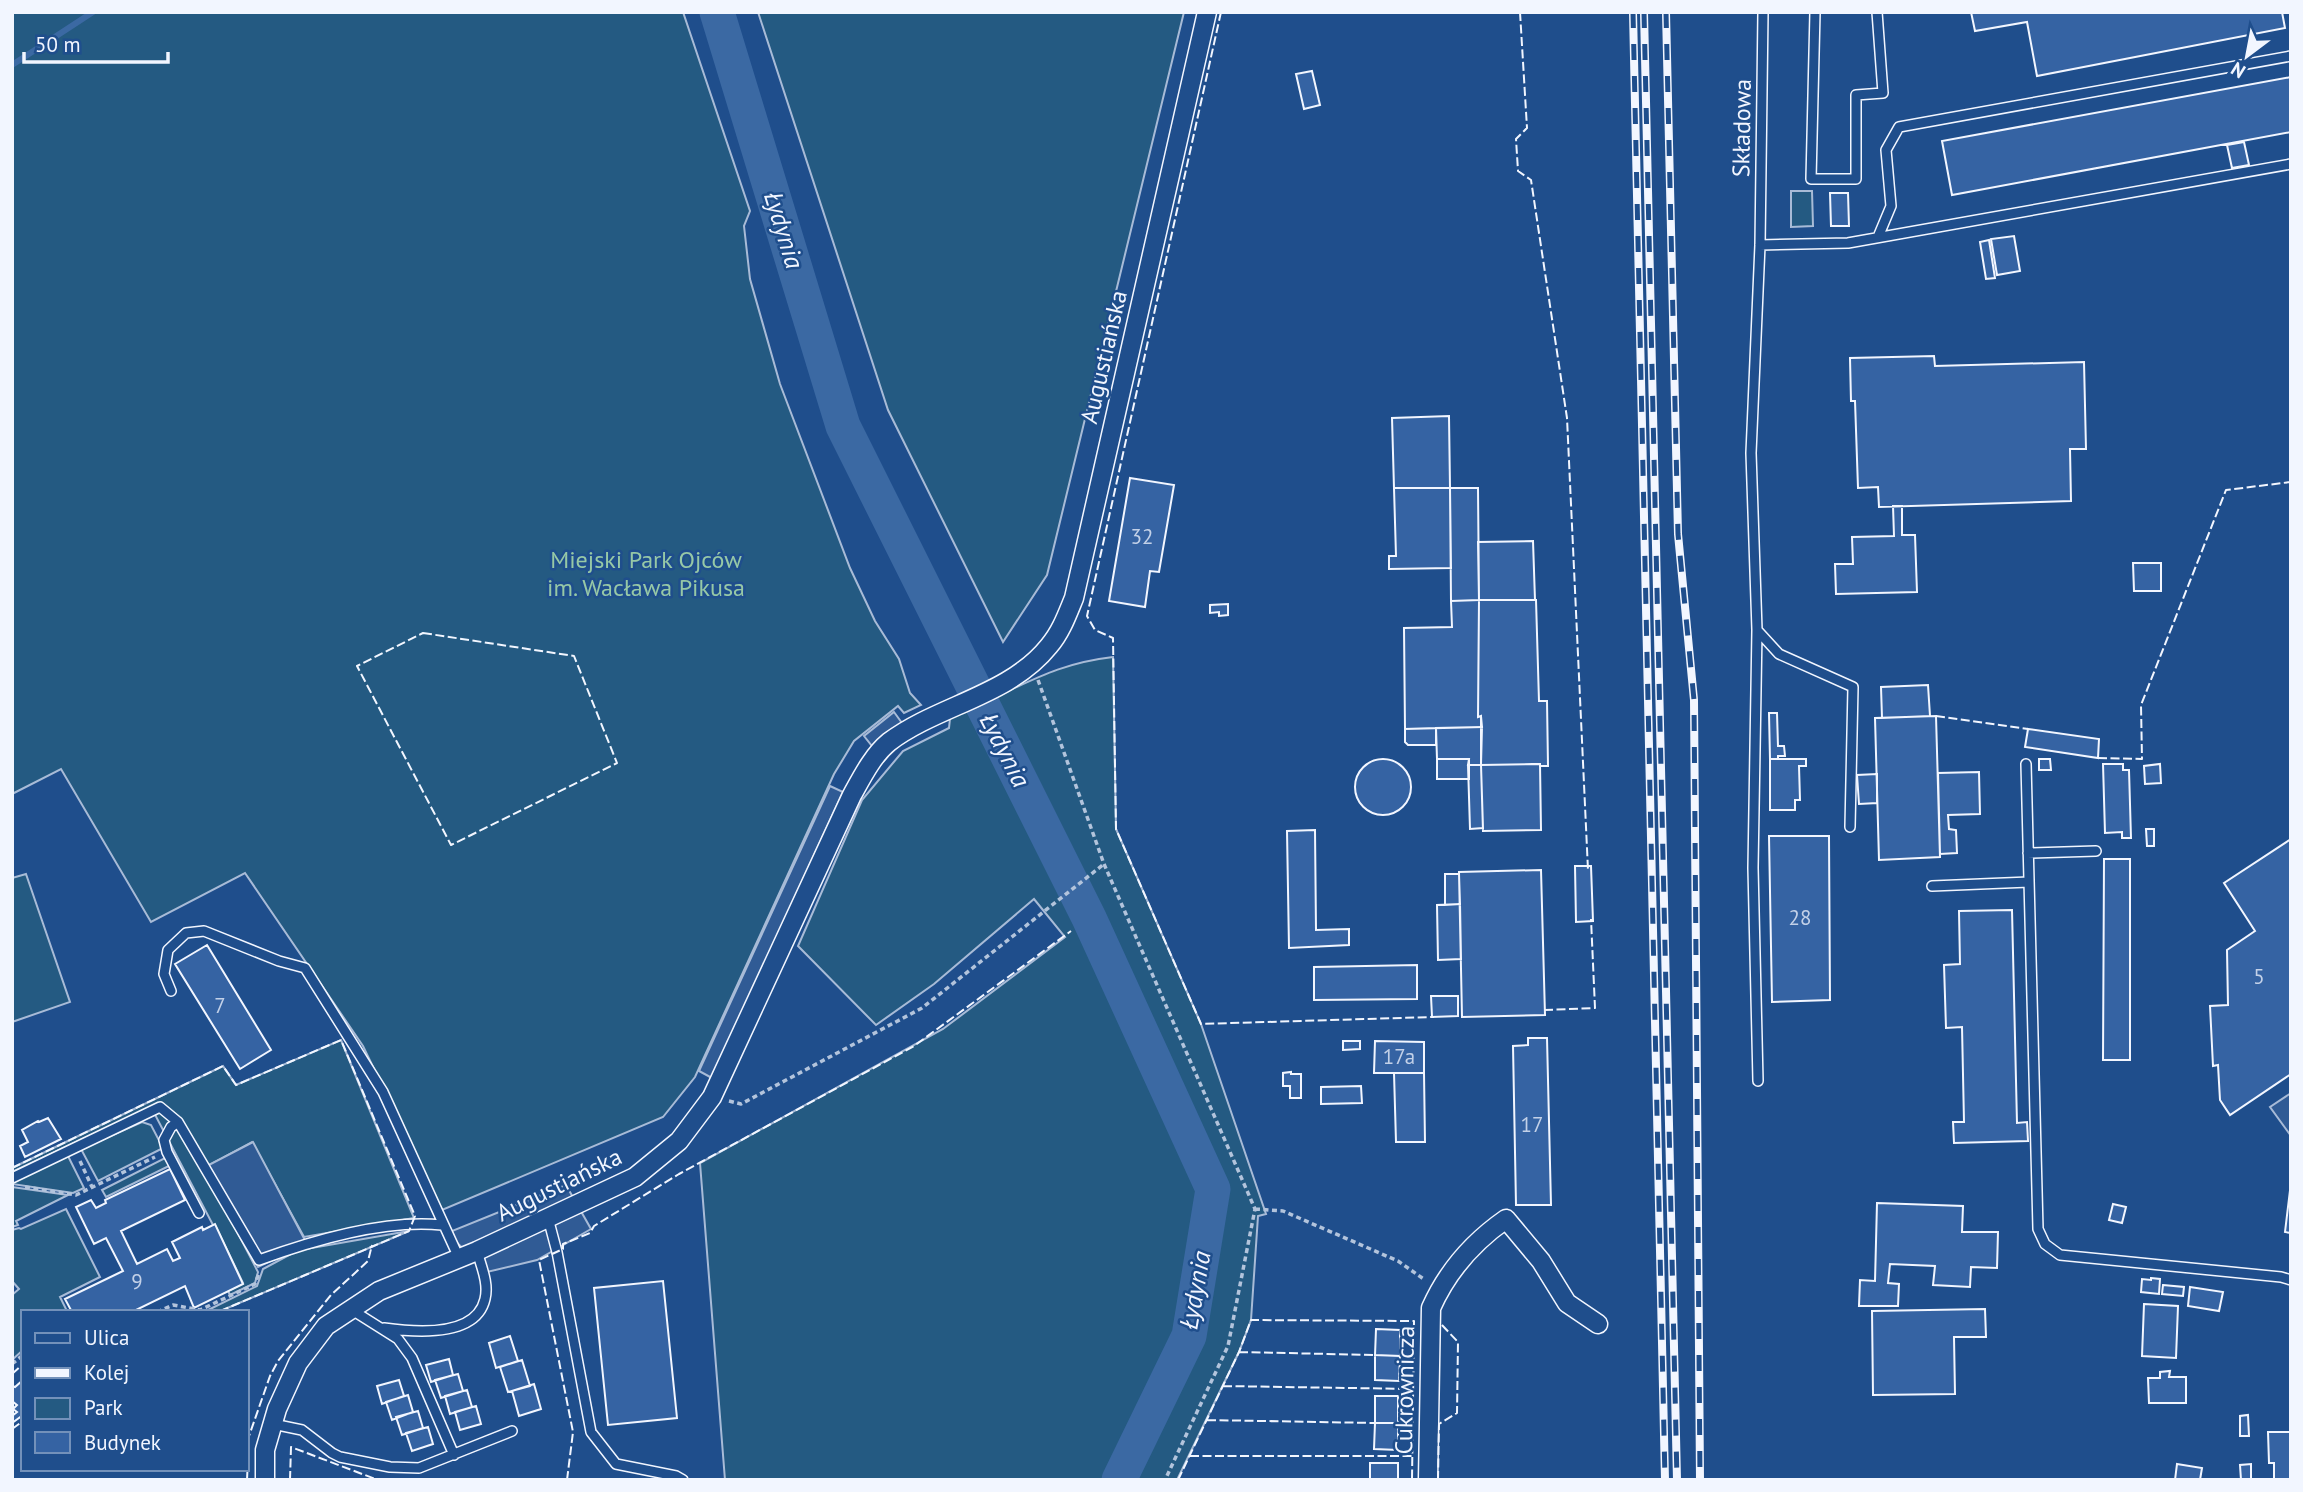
<svg xmlns="http://www.w3.org/2000/svg" width="2303" height="1492" viewBox="0 0 2303 1492" font-family="'PT Sans',sans-serif">
	<style>
		.green { fill: #245a82; stroke: #a8bbd7; stroke-width: 2 }
		.parking { fill: #305b95; stroke: #a8bbd7; stroke-width: 2 }
		.lines { fill: none; stroke-linecap: round; stroke-linejoin: round }
		.stream { stroke: #3b69a3; stroke-width: 6 }
		.river { stroke: #3b69a3; stroke-width: 35 }
		.building { fill: #3563a3; stroke: #f2f6ff; stroke-width: 2 }
		.lane-casing { stroke: #f2f6ff; stroke-width: 12 }
		.street-casing { stroke: #f2f6ff; stroke-width: 21 }
		.path { stroke: #b3c4dc; stroke-width: 3.5; stroke-dasharray: 5 3.5; stroke-linecap: butt }
		.lane { stroke: #1f4e8c; stroke-width: 9 }
		.street { stroke: #1f4e8c; stroke-width: 18 }
		.rail-casing { stroke: #f2f6ff; stroke-width: 8 }
		.rail { stroke: #1f4e8c; stroke-width: 5; stroke-dasharray: 16; stroke-linecap: butt }
		.fence { stroke: #f2f6ff; stroke-width: 2; stroke-dasharray: 9 3.5; stroke-linecap: butt }
		.labels { text-anchor: middle; stroke-width: 5; stroke-linejoin: round; paint-order: stroke }
		.number-label { font-size: 21px; fill: #c3d1e8 }
		.street-label { font-size: 24px; fill: #f2f6ff; stroke: #1f4e8c }
		.park-label { font-size: 24px; fill: #97c8a6; stroke: #1f4e8c }
		.water-label { font-size: 26px; font-style: italic; fill: #f2f6ff; stroke: #1f4e8c }
	</style>
	<rect width="100%" height="100%" fill="#1f4e8c"/>
	<path class="green" d="M12,12H683L750,211L744,226L750,279L780,384L850,568L875,621L899,659L910,693L921,705L904,713L898,706L854,741L834,774L695,1077L663,1117L442,1210L363,1046L245,873L151,922L61,769L12,794Z
		M758,12H1184L1047,575L1003,642L888,410Z
		M1791,191H1812L1813,226L1791,227Z
		M1113,657L1116,829L1201,1024L1266,1214L1258,1216L1251,1320L1239,1352L1177,1480H725L700,1163L943,1029L1065,937L1034,899L934,984L876,1025L798,946L862,800L903,751L949,728L951,709L1000,686L1006,692C1044,674 1070,662 1113,657Z
		M26,874L70,1002L12,1022V878Z
		M341,1040L414,1218L304,1237L252,1142L204,1168L258,1272L255,1283L230,1295L228,1291L243,1283L215,1225H213L151,1107L12,1172V1168L223,1066L236,1085Z
		M142,1122L151,1125L163,1148L98,1181L81,1149Z
		M68,1156L84,1188L73,1193L12,1184V1182Z
		M167,1157L171,1165L106,1197L102,1190Z
		M12,1187L68,1195L16,1221L18,1225L12,1227Z
		M66,1209L100,1277L60,1297L66,1309L63,1312H23V1350L12,1360V1295L19,1289L12,1281V1230L19,1228L21,1229Z
		M409,1231L218,1312H204L257,1286L263,1269L302,1248L306,1249Z"/>
	<path class="parking" d="M894,712L902,723L872,746L864,736Z
		M830,786L843,792L712,1078L699,1071Z
		M2291,1093V1136L2270,1107Z
		M253,1142L307,1244L258,1267L203,1168Z
		M566,1185L591,1229L537,1260L487,1272L447,1233Z"/>
	<g class="lines">
		<path class="stream" d="M12,65L93,12"/>
		<path class="river" d="M717,12L843,426L1089,918L1213,1189L1189,1336L1119,1480"/>
	</g>
	<path class="building" d="M1971,12H2282L2285,28L2037,76L2027,22L1975,31Z
		M1312,71L1320,105L1304,109L1296,74Z
		M2291,77V132L1952,195L1942,141Z
		M2244,142L2249,165L2232,168L2227,145Z
		M1830,193H1848L1849,226H1831Z
		M2014,236L2020,271L1997,275L1991,239Z
		M1989,240L1995,278L1986,279L1980,242Z
		M1934,356L1935,366L2084,362L2086,449H2070L2071,501L1879,507L1878,487L1858,488L1855,401H1851L1850,358Z
		M1449,416L1450,488H1394L1392,418Z
		M1130,478L1174,485L1159,572L1150,571L1145,607L1109,601Z
		M1394,488H1450L1451,568L1389,569V556H1396Z
		M1450,488H1478L1479,600L1451,601Z
		M1893,506H1902V535H1915L1917,592L1836,594L1835,564H1853L1852,537L1894,536Z
		M1533,541L1535,600H1479L1478,542Z
		M2133,563H2161V591H2134Z
		M1479,600H1536L1539,701H1547L1548,766H1540V764L1481,765V716L1478,717Z
		M1479,600L1478,717L1481,716L1482,727L1405,729L1404,628L1452,627L1451,601Z
		M1228,604V615L1219,616V612L1210,613V605Z
		M1928,685L1930,716L1882,718L1881,687Z
		M1769,713H1777L1778,746H1784L1785,756H1778V759H1770Z
		M1936,716L1940,857L1879,860L1875,718Z
		M1482,727L1481,765H1468L1469,759H1437L1436,728Z
		M1436,728V745H1408L1405,742V729Z
		M2028,729L2099,739L2098,758L2025,747Z
		M1437,759H1469V779H1437Z
		M1770,759H1806V766H1799L1800,800H1795V810H1770Z
		M2039,759H2050L2051,770H2039Z
		M1355 787a28 28 0 1 1 56 0a28 28 0 1 1-56 0Z
		M1540,764L1541,830L1483,831L1481,765Z
		M2103,764H2123V770H2129L2131,838H2122V832L2105,833Z
		M2160,764L2161,783L2145,784L2144,766Z
		M1468,765H1481L1483,828L1470,829Z
		M1979,772L1980,814L1948,815L1949,829L1956,830L1957,853L1940,854L1938,773Z
		M1877,774V803L1859,804L1857,775Z
		M2146,829H2154V846H2147Z
		M1315,830L1316,930L1349,929V945L1289,948L1287,831Z
		M1769,836H1829L1830,1000L1772,1002Z
		M2291,839V1074L2230,1115L2220,1100L2218,1065L2213,1066L2210,1006L2228,1005L2227,950L2255,931L2224,883Z
		M2104,859H2130V1060H2103Z
		M1575,866H1591L1593,921L1576,922Z
		M1541,870L1545,1015L1462,1017L1459,872Z
		M1445,874H1459L1460,904L1445,905Z
		M1460,904L1461,959L1438,960L1437,905Z
		M2012,910L2017,1123L2027,1122L2028,1141L1954,1143L1953,1122H1964L1962,1027L1946,1028L1944,965L1960,964L1959,911Z
		M207,945L271,1050L240,1069L175,964Z
		M1417,965V999L1314,1000V967Z
		M1431,996H1458V1016L1432,1017Z
		M1528,1038H1547L1551,1205H1516L1513,1046L1528,1045Z
		M1343,1041H1360V1049L1343,1050Z
		M1375,1041L1424,1042V1073H1374Z
		M1291,1072V1074H1301V1098H1290V1086H1283V1073Z
		M1394,1073H1424L1425,1142H1396Z
		M1361,1086L1362,1103L1321,1104V1087Z
		M48,1118L61,1139L25,1157L20,1146L28,1142L22,1130L38,1121L39,1122Z
		M170,1169L185,1200L121,1231L137,1264L167,1249L173,1261L180,1258L172,1242L202,1227L203,1230L215,1224L243,1284L194,1308L185,1286L132,1312H72L65,1299L123,1271L106,1238L94,1244L76,1207L91,1200L96,1208L106,1203L105,1200Z
		M2291,1182V1233L2285,1232Z
		M1877,1203L1963,1206L1962,1232H1998L1997,1268L1971,1267L1970,1287L1933,1285L1935,1266L1890,1264L1888,1283L1899,1284L1898,1306H1859L1860,1280L1875,1281Z
		M2113,1204L2126,1207L2122,1223L2109,1220Z
		M2151,1278L2160,1279L2159,1294L2141,1292L2142,1279L2151,1280Z
		M663,1281L677,1418L608,1425L594,1288Z
		M2163,1285L2184,1287L2183,1296L2162,1294Z
		M2190,1287L2223,1292L2219,1311L2188,1306Z
		M2144,1304L2178,1306L2176,1358L2142,1356Z
		M1985,1309L1986,1337H1954L1955,1394L1873,1395L1872,1311Z
		M1376,1329L1400,1330V1356L1375,1355Z
		M510,1336L518,1361L496,1368L489,1343Z
		M1375,1355L1400,1356L1399,1381L1375,1380Z
		M449,1359L453,1375L431,1382L426,1365Z
		M522,1360L530,1386L508,1392L500,1367Z
		M2170,1371L2169,1377H2186V1403H2149L2148,1378H2160V1372Z
		M458,1374L463,1391L441,1398L435,1380Z
		M23,1380V1415L12,1423V1416L17,1412L13,1409L17,1405L12,1401V1386L15,1387Z
		M399,1380L404,1396L382,1404L377,1386Z
		M534,1384L541,1409L519,1416L512,1391Z
		M467,1390L472,1407L450,1414L445,1396Z
		M408,1395L413,1412L392,1420L386,1402Z
		M1375,1396H1398V1423H1375Z
		M476,1406L481,1424L460,1430L455,1412Z
		M418,1411L423,1428L402,1435L396,1417Z
		M2248,1415L2249,1436H2240V1416Z
		M1375,1423H1398V1450L1374,1449Z
		M428,1427L433,1444L412,1451L406,1433Z
		M2268,1432H2291V1480H2274V1463H2269Z
		M1370,1463H1398V1480H1370Z
		M2177,1464L2202,1468L2200,1480H2175Z
		M2251,1464V1480H2241L2240,1465Z"/>
	<g class="lines">
		<defs>
			<path id="lane" d="M1763,12L1760,245L1751,453L1757,630L1779,654L1853,687L1850,827
				M1815,12L1811,179H1856V95L1883,93L1877,12
				M1878,237L1891,206L1886,150L1899,127L2291,56
				M1760,245L1848,243L2291,164
				M1757,630L1753,868L1758,1081
				M2026,764L2038,1229L2045,1244L2060,1255L2281,1277L2291,1280
				M2028,853L2096,851
				M1932,886L2029,882
				M171,991L164,974L168,950L186,933L204,931L279,961L305,968L383,1092L459,1258
				M178,1122L171,1127L164,1140L167,1152L199,1213
				M12,1178L160,1107L178,1122L259,1260C311,1241 386,1219 442,1225
				M548,1218L557,1252L591,1432L616,1464L676,1476L683,1480
				M352,1310L398,1339L412,1358L454,1455
				M384,1328C413,1332 476,1338 485,1299C489,1283 481,1266 477,1251
				M273,1424L302,1430L332,1453L340,1457L390,1467L419,1468L512,1431"/>
			<path id="street" d="M265,1480V1450L277,1409L298,1363L326,1326L379,1291L477,1251L635,1177L679,1141L712,1097L852,795C862,777 873,755 889,742C938,705 1009,696 1049,646C1061,632 1067,615 1074,598L1207,12
				M1428,1480L1431,1308C1447,1272 1473,1242 1506,1219L1541,1261L1567,1303L1598,1324"/>
		</defs>
		<use href="#lane" class="lane-casing"/>
		<use href="#street" class="street-casing"/>
		<path class="path" d="M1038,680L1104,864L1255,1209L1228,1346L1165,1480
			M729,1101L741,1104L922,1008L1104,864
			M80,1161L92,1187
			M25,1187L76,1195L155,1157
			M1255,1209L1283,1211L1398,1261L1425,1280
			M157,1312L173,1305L200,1310L255,1284L259,1273
			M12,1364L23,1355"/>
		<use href="#lane" class="lane"/>
		<use href="#street" class="street"/>
		<defs>
			<path id="rail" d="M1633,12L1665,1480
				M1644,12L1677,1480
				M1666,12L1678,534L1694,700L1700,1480"/>
		</defs>
		<use href="#rail" class="rail-casing"/>
		<use href="#rail" class="rail"/>
		<path class="fence" d="M1221,12L1087,616L1095,630L1113,638L1116,829L1201,1024L1434,1017
			M1520,12L1527,128L1516,139L1518,171L1531,180L1567,418L1588,870
			M423,633L574,656L617,763L451,845L357,666Z
			M1936,716L2028,729
			M2098,758L2142,759L2141,705L2226,490L2291,482
			M1544,1010L1595,1008L1591,919
			M12,1168L223,1066L236,1085L341,1040L415,1216L409,1231L218,1312
			M1239,1352L1375,1355
			M12,1374L23,1364
			M1223,1386L1413,1389
			M1207,1420L1375,1423
			M12,1429L23,1421
			M1190,1456H1412
			M247,1480L249,1436L270,1376L278,1361L331,1295L368,1261L372,1245
			M290,1480L291,1447L378,1480
			M567,1480L573,1432L539,1260L563,1249V1244L590,1233L594,1226L679,1174L914,1046L1071,931
			M1178,1480L1239,1352L1251,1320L1414,1321L1412,1480
			M1438,1480L1439,1424L1457,1413L1458,1342L1440,1323"/>
	</g>
	<g class="labels">
		<g class="number-label">
			<text x="1142" y="544">32</text>
			<text x="1800" y="925">28</text>
			<text x="2259" y="984">5</text>
			<text x="220" y="1013">7</text>
			<text x="1399" y="1064">17a</text>
			<text x="1532" y="1132">17</text>
			<text x="137" y="1289">9</text>
		</g>
		<g class="street-label">
			<text transform="translate(1742 128) rotate(-89)" y="8">Składowa</text>
			<text transform="translate(1104 357) rotate(-77)" y="8">Augustiańska</text>
			<text transform="translate(559 1185) rotate(-26)" y="8">Augustiańska</text>
			<text transform="translate(1405 1390) rotate(-89)" y="8">Cukrownicza</text>
		</g>
		<g class="park-label">
			<text x="646" y="568">Miejski Park Ojców<tspan x="646" dy="28">im. Wacława Pikusa</tspan></text>
		</g>
		<g class="water-label">
			<text transform="translate(784 230) rotate(73)" y="9">Łydynia</text>
			<text transform="translate(1005 750) rotate(63)" y="9">Łydynia</text>
			<text transform="translate(1195 1290) rotate(-80)" y="9">Łydynia</text>
		</g>
	</g>
	<rect width="2303" height="1492" fill="none" stroke="#f2f6ff" stroke-width="28"/>
	<rect x="21" y="1310" width="228" height="161" fill="#1f4e8c" stroke="#7391ba" stroke-width="2"/>
	<rect x="35" y="1333" width="35" height="10" fill="#1f4e8c" stroke="#7391ba" stroke-width="2"/>
	<text x="84" y="1345" font-size="21" fill="#f2f6ff">Ulica</text>
	<rect x="35" y="1368" width="35" height="10" fill="#f2f6ff" stroke="#7391ba" stroke-width="2"/>
	<text x="84" y="1380" font-size="21" fill="#f2f6ff">Kolej</text>
	<rect x="35" y="1398" width="35" height="21" fill="#245a82" stroke="#7391ba" stroke-width="2"/>
	<text x="84" y="1415" font-size="21" fill="#f2f6ff">Park</text>
	<rect x="35" y="1432" width="35" height="21" fill="#3563a3" stroke="#7391ba" stroke-width="2"/>
	<text x="84" y="1450" font-size="21" fill="#f2f6ff">Budynek</text>
	<g transform="translate(2247 56) rotate(212)" stroke="#1f4e8c" stroke-width="5" paint-order="stroke">
	<path d="M0-5L12 26L0 18L-12 26Z" fill="#f2f6ff"/>
	<text y="-10" font-size="19" font-weight="bold" text-anchor="middle" fill="#f2f6ff">N</text>
	</g>
	<path d="M24 52v10h144v-10" fill="none" stroke="#f2f6ff" stroke-width="3.5"/>
	<text x="35" y="52" font-size="21" fill="#f2f6ff" stroke="#1f4e8c" stroke-width="5" paint-order="stroke">50 m</text>
</svg>
